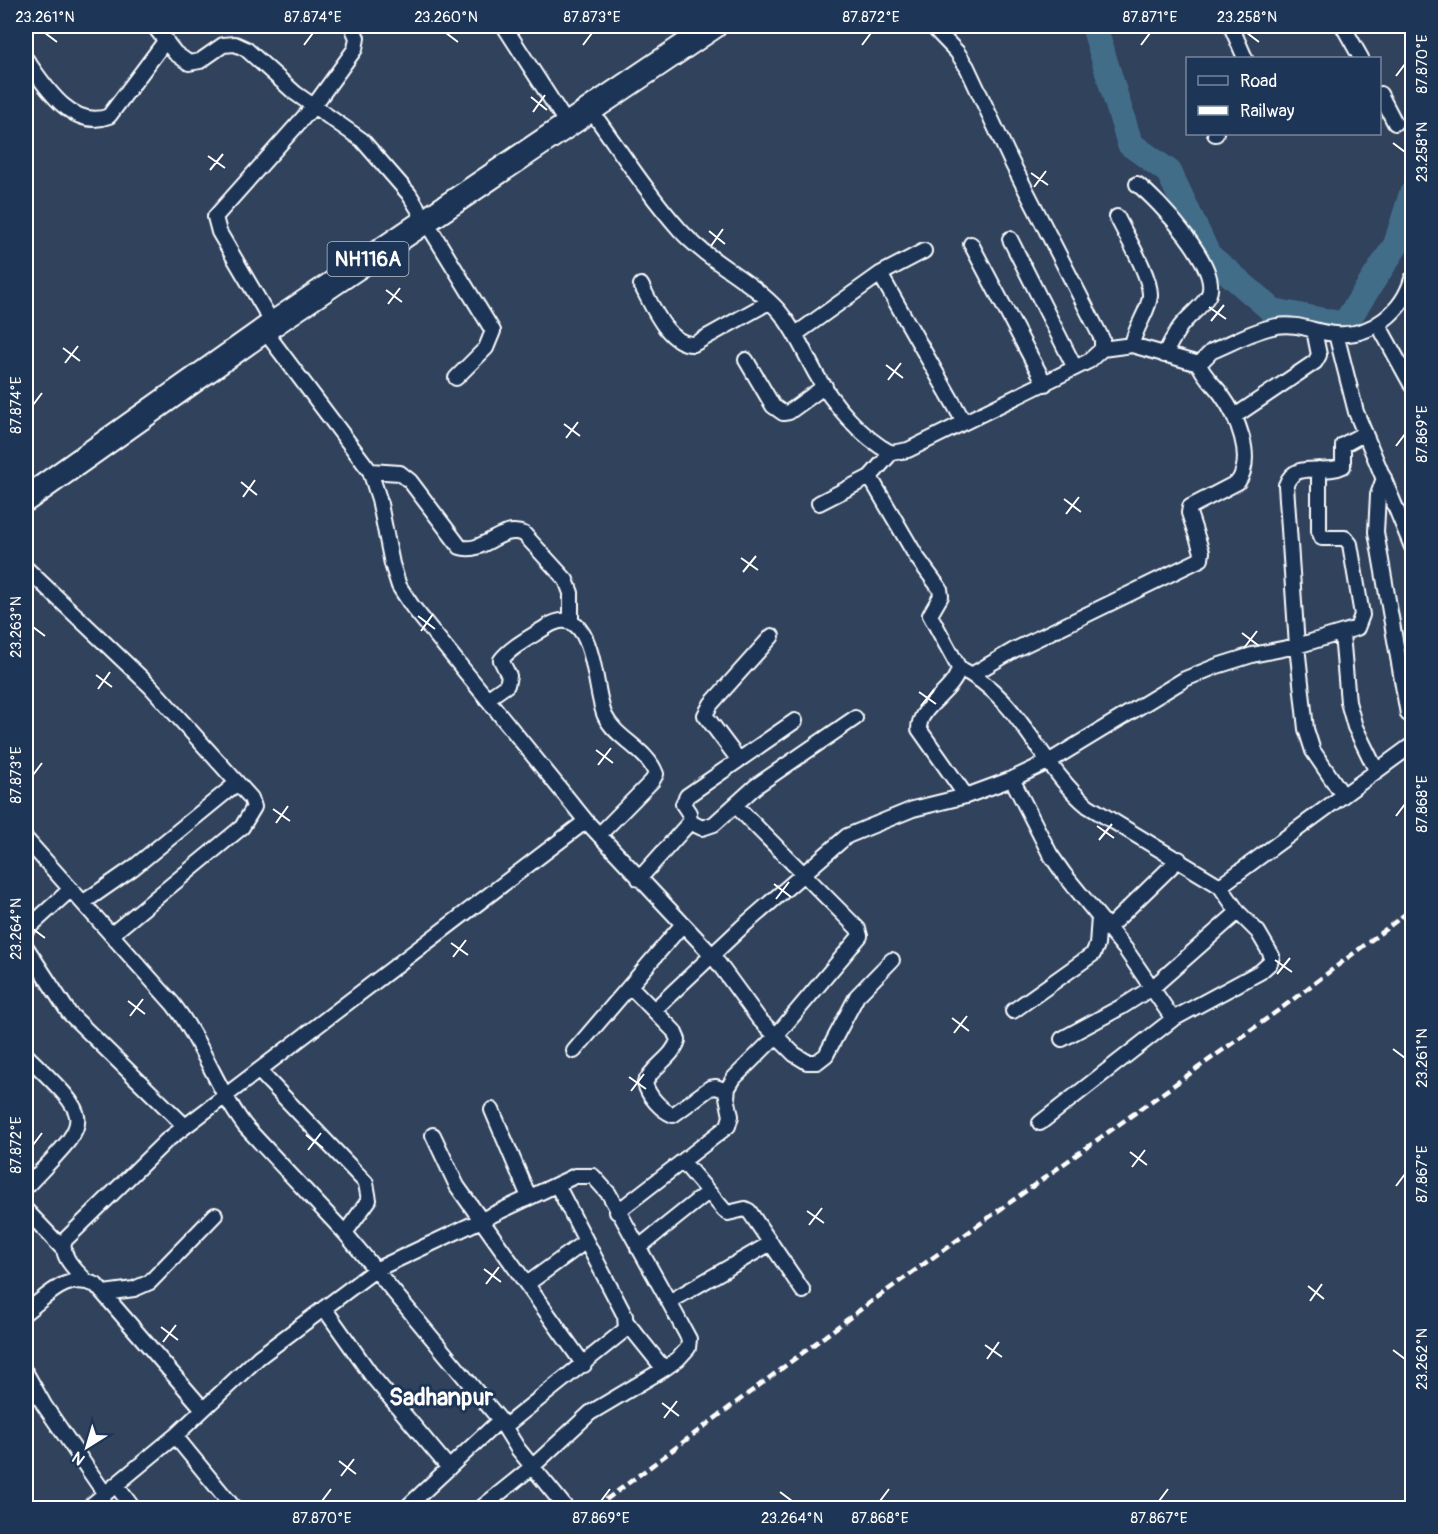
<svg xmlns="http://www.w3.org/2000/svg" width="1438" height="1534" viewBox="0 0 1438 1534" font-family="Pangolin,sans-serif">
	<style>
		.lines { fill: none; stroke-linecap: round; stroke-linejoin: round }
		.river { stroke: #426d89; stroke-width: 26 }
		.street-casing { stroke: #fff; stroke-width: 18 }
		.highway-casing { stroke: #fff; stroke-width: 28 }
		.street { stroke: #1d3557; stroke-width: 14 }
		.highway { stroke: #1d3557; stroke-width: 24 }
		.rail { stroke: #fff; stroke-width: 4.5; stroke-dasharray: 9 4.5; stroke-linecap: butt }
		.ticks { fill: none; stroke: #fff; stroke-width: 2 }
		.labels { text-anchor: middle; stroke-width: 6; stroke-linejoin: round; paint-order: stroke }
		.shield { fill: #1d3557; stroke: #bbc2cd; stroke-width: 1.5 }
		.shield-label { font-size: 20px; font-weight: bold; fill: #fff }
		.quarter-label { font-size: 24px; font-weight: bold; fill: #fff; stroke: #1d3557 }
		.neatline { fill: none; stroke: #fff; stroke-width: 2 }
		.ticks-label { font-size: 15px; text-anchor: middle; fill: #fff }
	</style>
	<rect width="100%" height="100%" fill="#31425d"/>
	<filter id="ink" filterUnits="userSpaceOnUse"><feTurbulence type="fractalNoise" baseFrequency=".0167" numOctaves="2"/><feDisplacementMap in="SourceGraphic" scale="12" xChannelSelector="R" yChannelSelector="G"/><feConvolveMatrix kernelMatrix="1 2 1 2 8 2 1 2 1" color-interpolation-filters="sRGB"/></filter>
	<g filter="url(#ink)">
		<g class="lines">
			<path class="river" d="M1094,26L1130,144L1169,172L1208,255L1273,311L1344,325L1396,245L1412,194"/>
			<defs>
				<path id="street" d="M154,26L175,53L189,63L200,61L223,45L235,44L246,49L295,93L362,140L409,194L493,331L486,348L456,378
					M504,26L567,124
					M1231,26L1245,58
					M1343,26L1361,58
					M26,59C44,85 72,131 109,116L166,40
					M1380,94L1395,123
					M590,109C619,149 647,193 680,230C709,262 750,279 779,311C795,330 804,352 816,374C833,404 861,437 891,453
					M1215,134H1216
					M1137,184C1158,200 1223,269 1208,296C1201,308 1188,316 1180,327C1174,336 1169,346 1164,355
					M1117,217C1126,236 1151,276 1150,296C1149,311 1135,327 1132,345
					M1010,239L1075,368
					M971,244L1045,384
					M880,274L964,422
					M641,285C652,305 668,346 694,344L769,302
					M273,324L219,232L215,217L313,107L355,49L357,38L352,26
					M1378,324L1412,386
					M264,330L370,471L379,499L392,564L399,586L412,606L586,821L713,956L759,1019L794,1054L807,1062H817L826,1055L857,996L892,960
					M796,334L880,274L924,251
					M1336,334L1356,412L1412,547
					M1102,349L1132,345L1199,364
					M746,360L773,406L783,413L789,412L825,386
					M1235,416L1315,362L1319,355L1314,330
					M370,471L400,473L410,481L460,547C483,555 500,524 524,534L566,580L571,593V621
					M870,477L916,556L940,589L941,596L930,615L959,668C954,693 919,705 919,729L966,796
					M1384,478L1378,495L1376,532L1408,714
					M819,503L870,477L891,453L908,450L1089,361L1102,349V339L1011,161L967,67L957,52L932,26
					M26,568L151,687L251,798L254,807L242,827L112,934
					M1342,634L1348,702L1355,727L1376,770
					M959,668C1020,696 1039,766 1088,806L1220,886L1238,912L1258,932L1272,956L1270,963L1260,972L1173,1019L1040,1123
					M973,674L1014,650L1201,559L1202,552L1189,513L1190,507L1238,482C1255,457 1237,416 1221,394C1214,384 1203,376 1199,364L1212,351C1232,343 1254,330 1277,326C1297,322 1317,333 1336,334C1372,337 1403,311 1412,279
					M487,699L507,685L509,676L501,660C512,646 531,637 546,627C596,596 593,691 605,716C616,739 647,749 656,774L652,781L599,835
					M738,759L705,715L711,704L772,636
					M1012,779L1050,854L1064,874L1126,950L1173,1019
					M1342,794L1313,751L1306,729L1297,646L1286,485C1295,459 1324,476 1343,466V445L1365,433
					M690,822L702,828L714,824L756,786L855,718
					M26,839L173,1004C202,1041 216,1088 245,1126L345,1233L500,1420L518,1449L566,1508
					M639,879L690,822L689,813L683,804L687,796L795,721
					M1220,886L1412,745
					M84,902L133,868L237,783
					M1108,928L1179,859
					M26,930L71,889
					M26,947L69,1013L185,1126
					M630,986L674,1031L678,1040C673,1058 652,1066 645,1083C648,1096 661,1110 673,1115L710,1088L716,1087L727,1091
					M654,1010L742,927L847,836L913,809L966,796L1012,779L1050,761L1185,679L1217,666L1252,655L1297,646L1357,628L1362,615L1350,544L1345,538H1322L1319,531V469
					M1013,1011L1093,954L1097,945L1099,917
					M1062,1039L1123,1006L1153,987L1238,912
					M574,1051L682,925
					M26,1055C97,1124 92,1117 26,1187
					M259,1071L366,1183L369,1200L345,1233
					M492,1110L529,1197
					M433,1135L457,1186L584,1365
					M683,1162L724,1210L728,1213L745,1209L749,1211L803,1291
					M26,1210L63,1249
					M617,1212L728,1126L731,1116L727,1097L728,1088L734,1078L775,1037L860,936L858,929L735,805
					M638,1248L708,1192
					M86,1281C75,1269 61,1258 64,1241L166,1141L586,821
					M527,1284L586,1241
					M104,1293L134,1289L150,1282L215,1215
					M669,1302L771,1243
					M324,1308L372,1376L449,1468
					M26,1312C49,1295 66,1272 96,1285L203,1409
					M627,1323L664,1369
					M26,1373L44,1405L105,1494
					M504,1427L626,1329L625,1316L557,1185
					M175,1436L234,1508
					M116,1485L133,1508
					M88,1508L175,1436L259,1357L375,1270L575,1176H593L609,1194L669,1302L689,1339L688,1348L678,1359L664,1369L590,1413L532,1467L481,1508
					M406,1508L500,1420"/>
				<path id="highway" d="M26,499L273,324L714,26"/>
			</defs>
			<use href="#street" class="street-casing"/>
			<use href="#highway" class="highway-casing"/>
			<use href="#street" class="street"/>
			<use href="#highway" class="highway"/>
			<path class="rail" d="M595,1508L868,1304L1283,1007L1412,909"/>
		</g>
	</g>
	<path class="ticks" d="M45,33L57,42M446,33L458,42M1247,33L1259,42M304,45L313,33M583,45L592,33M862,45L871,33M1141,45L1150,33M1396,76L1405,64M531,97L547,110M533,112L545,95M1393,143L1405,152M208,156L225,168M210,170L223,154M1031,173L1048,185M1034,187L1046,171M709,231L725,244M711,246L723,229M386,290L402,302M388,304L400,288M1209,307L1226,319M1211,321L1224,305M63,348L80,361M65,363L78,346M886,365L903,378M888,380L901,363M33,405L42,393M564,424L580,436M566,438L578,422M1396,446L1405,434M241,482L257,495M243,497L255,480M1064,499L1081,512M1066,514L1079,497M741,558L758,570M743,572L756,556M418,616L435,629M33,627L45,636M421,631L433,614M1242,633L1259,646M1244,648L1257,631M96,675L112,687M98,689L110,672M919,692L936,704M921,706L934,690M596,750L613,763M598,765L611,748M33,775L42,763M273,809L290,821M1396,816L1405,804M276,823L288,806M1097,826L1114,838M1099,840L1112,824M774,884L791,897M776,899L789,882M33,929L45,938M451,943L468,955M453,957L466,940M1275,960L1292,972M1277,974L1290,958M128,1001L145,1014M130,1016L143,999M952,1018L969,1031M954,1033L967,1016M1393,1049L1405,1058M629,1077L646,1089M631,1091L644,1074M306,1135L323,1148M33,1145L42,1133M308,1150L321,1133M1130,1152L1147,1165M1132,1167L1145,1150M1396,1186L1405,1174M807,1211L824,1223M809,1225L822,1208M484,1269L501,1282M486,1284L499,1267M1308,1286L1324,1299M1310,1301L1322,1284M161,1327L178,1340M163,1342L176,1325M985,1345L1002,1357M1393,1350L1405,1359M987,1359L999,1342M662,1403L679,1416M664,1418L677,1401M339,1461L356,1474M341,1476L354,1459M780,1492L792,1501M322,1501L331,1489M601,1501L610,1489M880,1501L889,1489M1159,1501L1168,1489"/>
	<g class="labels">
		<rect class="shield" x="327.5" y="242" width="81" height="34" rx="4.5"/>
		<g class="shield-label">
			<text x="368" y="266">NH116A</text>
		</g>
		<g class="quarter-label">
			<text x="441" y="1405">Sadhanpur</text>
		</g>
	</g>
	<rect width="1438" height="1534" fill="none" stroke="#1d3557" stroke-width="66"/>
	<rect x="1186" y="57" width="195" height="78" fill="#1d3557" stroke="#77869a" stroke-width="1.5"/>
	<rect x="1198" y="76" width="30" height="9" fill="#1d3557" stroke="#77869a" stroke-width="1.5"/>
	<text x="1240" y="87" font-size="18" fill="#ffffff">Road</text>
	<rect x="1198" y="106" width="30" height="9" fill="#ffffff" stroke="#77869a" stroke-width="1.5"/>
	<text x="1240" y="117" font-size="18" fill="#ffffff">Railway</text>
	<g transform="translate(87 1447) rotate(217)" stroke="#1d3557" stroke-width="4.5" paint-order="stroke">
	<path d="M0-4.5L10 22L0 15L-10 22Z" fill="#ffffff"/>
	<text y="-9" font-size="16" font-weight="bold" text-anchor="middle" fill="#ffffff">N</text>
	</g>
	<rect x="33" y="33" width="1372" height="1468" class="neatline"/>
	<g class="ticks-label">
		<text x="45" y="22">23.261°N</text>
		<text x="313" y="22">87.874°E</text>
		<text x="446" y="22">23.260°N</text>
		<text x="592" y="22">87.873°E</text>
		<text x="871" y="22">87.872°E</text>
		<text x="1150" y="22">87.871°E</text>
		<text x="1247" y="22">23.258°N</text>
		<text transform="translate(1422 64) rotate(-90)" y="5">87.870°E</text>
		<text transform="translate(1422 152) rotate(-90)" y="5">23.258°N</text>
		<text transform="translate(16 405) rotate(-90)" y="5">87.874°E</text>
		<text transform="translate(1422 434) rotate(-90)" y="5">87.869°E</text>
		<text transform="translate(16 627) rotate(-90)" y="5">23.263°N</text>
		<text transform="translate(16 775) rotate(-90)" y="5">87.873°E</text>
		<text transform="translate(1422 804) rotate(-90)" y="5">87.868°E</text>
		<text transform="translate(16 929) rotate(-90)" y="5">23.264°N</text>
		<text transform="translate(1422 1058) rotate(-90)" y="5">23.261°N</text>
		<text transform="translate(16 1145) rotate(-90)" y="5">87.872°E</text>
		<text transform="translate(1422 1174) rotate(-90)" y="5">87.867°E</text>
		<text transform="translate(1422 1359) rotate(-90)" y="5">23.262°N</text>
		<text x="322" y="1523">87.870°E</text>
		<text x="601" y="1523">87.869°E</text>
		<text x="792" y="1523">23.264°N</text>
		<text x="880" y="1523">87.868°E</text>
		<text x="1159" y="1523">87.867°E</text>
	</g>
</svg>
